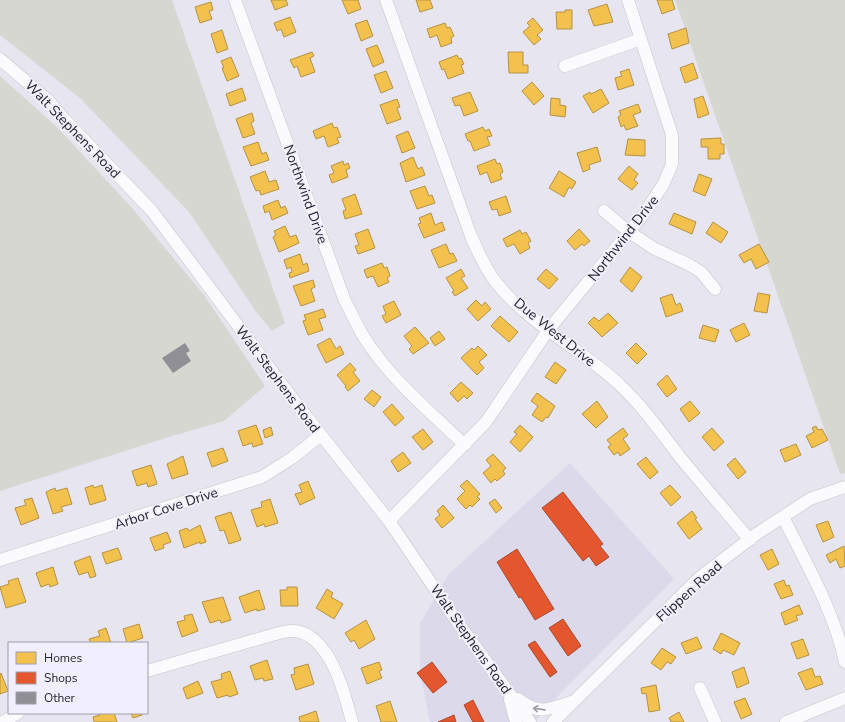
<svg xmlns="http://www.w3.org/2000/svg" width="845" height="722" viewBox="0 0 845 722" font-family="'Nunito Sans',sans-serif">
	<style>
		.built { fill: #dcd9eb }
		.green { fill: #d7d7d1 }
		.homes { fill: #f2c14e; stroke: #b59244 }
		.shops { fill: #e4572e; stroke: #ab482d }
		.building { fill: #918f96 }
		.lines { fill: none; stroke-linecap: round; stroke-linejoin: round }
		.minor-casing { stroke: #c5c3cb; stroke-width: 13 }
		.minor { stroke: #fbfbfd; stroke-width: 12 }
		.oneway { stroke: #9b9b9f }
		.labels { text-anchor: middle; stroke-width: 4; stroke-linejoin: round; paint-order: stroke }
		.street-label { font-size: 14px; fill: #26252c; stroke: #f1effe }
	</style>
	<rect width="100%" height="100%" fill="#e7e5ef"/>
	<path class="built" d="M570,463L674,579L546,708L535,722H430L420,672V623L449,574Z"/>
	<path class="green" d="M0,0H172L285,323L272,331L257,313L189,212L81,99L0,35Z
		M675,0H845V473L840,474Z
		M0,76L58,128L132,208L204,295L265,386L224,421L172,436L0,491Z"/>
	<path class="homes" d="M271,0H286L288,5L275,10Z
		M342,0H358L361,9L348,14Z
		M416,0H430L433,8L420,12Z
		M657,0H672L675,9L662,14Z
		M211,2L213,10L209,11L212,19L200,23L195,7Z
		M607,4L613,22L594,26L588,10Z
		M565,10H572V29H557L556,12H565Z
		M290,17L296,32L284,37L281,29L277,31L274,23Z
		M533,18L543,30L537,35L541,39L534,45L523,32L530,26L527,23Z
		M367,20L373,36L361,41L355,24Z
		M445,23L447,28L450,27L454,36L451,38L452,43L441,47L437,35L430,38L427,29Z
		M686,28L689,43L672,49L668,34Z
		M222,30L228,49L217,53L211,34Z
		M377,45L384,62L373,67L366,49Z
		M312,52L314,56L310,58L315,72L301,77L297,66L294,68L290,60Z
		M508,52H523V65H528V73H509Z
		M457,55L459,59L461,58L464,64L461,65L464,73L448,79L444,69L442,70L439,62Z
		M231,57L239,76L227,81L222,68H224L221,61Z
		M693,63L698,78L685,83L680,68Z
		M629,69L634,85L618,90L615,78L622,76L620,72Z
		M386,71L393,88L381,93L374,75Z
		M532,82L544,96L534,105L522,91Z
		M242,88L246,100L230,106L226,94Z
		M601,89L609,103L593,113L583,96L590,92L591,94Z
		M470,92L478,111L464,116L460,105L455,106L452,98Z
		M703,96L709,114L698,118L694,99Z
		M551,98L560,99V105L566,106L565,117L550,115Z
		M397,99L400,107L397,108L401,119L387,124L380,105Z
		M638,104L641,112L633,115L638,126L626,130L624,125L621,127L618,117L621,115L619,111Z
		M252,113L254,121L251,123L255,134L243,138L236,119Z
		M332,123L334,128L337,127L341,137L337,138L339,143L328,147L324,136L316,139L313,131Z
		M483,127L485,131L489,129L492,136L487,137L490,145L474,151L470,141H468L465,134Z
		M408,131L415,148L402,153L396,136Z
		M721,138V144H724V154H720V159H708V147H701V139Z
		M628,139L645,140V156L625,155Z
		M258,142L262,154L266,152L269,160L251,166L243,147Z
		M597,147L601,161L589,165L590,169L583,172L577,153Z
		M413,157L418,169L422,167L425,175L406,182L400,163Z
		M495,159L497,164L500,163L503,172L500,174L502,179L491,183L487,172L480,175L477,166Z
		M343,161L344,165L348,163L350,168L346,170L348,177L332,183L329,175L334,173L331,166Z
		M629,166L638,174L634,180L638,183L632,190L618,179Z
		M265,171L269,182L276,180L279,189L261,195L259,190L256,191L250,177Z
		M559,171L576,182L572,189L569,187L564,197L549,188Z
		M699,174L712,179L705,196L693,191Z
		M425,186L429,196L432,195L435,203L417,209L410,191Z
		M355,194L362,214L345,219L343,211L346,210L342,199Z
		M506,196L511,212L499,216L497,209L492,210L489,202Z
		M278,200L281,208L285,206L288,213L272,220L269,211L265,213L263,206Z
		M431,213L435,225L442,222L445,230L424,238L418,224L421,223L419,218Z
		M674,213L696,222L692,234L669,224Z
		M713,222L728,232L721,243L706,233Z
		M285,226L290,237L296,235L299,243L279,252L273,237L276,235L274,231Z
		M368,229L375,248L358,254L355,246L359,245L355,234Z
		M579,229L590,241L584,246L582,244L575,250L567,241Z
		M520,230L522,234L526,232L531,241L528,243L530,248L520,254L514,244L507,247L503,239Z
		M446,244L450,254L453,253L457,261L439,268L431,250Z
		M759,244L769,262L756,269L751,259L744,263L739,255Z
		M300,254L303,265L307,263L309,271L290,278L289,273L292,272L291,267L287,269L284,260Z
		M382,263L384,268L387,267L390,276L387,278L389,282L378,287L373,276L367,278L364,270Z
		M630,267L642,277L632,292L620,281Z
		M461,269L465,276L461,278L468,288L455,296L452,292L454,291L446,278Z
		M546,269L558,279L549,289L537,279Z
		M313,280L315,287L311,289L315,301L301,306L293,286Z
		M758,293L770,295L767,313L754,311Z
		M672,294L676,305L680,303L683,311L666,317L660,298Z
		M476,300L482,306L485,302L491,309L478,321L467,309Z
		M394,301L401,315L386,323L382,316L386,314L383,306Z
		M323,309L326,317L319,319L323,330L308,335L303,321L306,320L304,315Z
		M608,313L618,323L602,337L588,323L594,317L599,321Z
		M500,316L518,332L509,342L491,326Z
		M744,323L750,335L736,342L730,330Z
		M703,325L719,330L715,342L699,338Z
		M415,327L429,343L413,354L409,349L412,346L404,336Z
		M439,331L445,339L435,346L430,338Z
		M330,338L336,349L340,346L344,354L326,363L317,345Z
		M636,343L647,354L637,364L626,353Z
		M478,346L487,355L479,362L484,368L477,375L461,358L472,348L474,350Z
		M555,362L566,370L556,384L545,377Z
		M350,363L356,370L353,372L360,381L348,391L345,387L346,386L337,375Z
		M667,375L677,389L667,397L657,384Z
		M461,382L473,393L467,399L464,396L458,402L450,393Z
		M372,390L381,397L374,407L364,399Z
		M537,393L555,406L548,418L546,417L542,422L532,415L538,406L531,401Z
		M597,401L608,417L596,428L582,414Z
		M690,401L700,413L689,422L680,409Z
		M392,404L404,418L395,426L383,412Z
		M256,425L263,444L253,447L252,443L243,446L238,431Z
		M520,425L533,437L520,452L510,442L517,434L514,432Z
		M816,426L818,430L822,429L828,440L812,448L806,436L814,432L812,428Z
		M271,427L273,435L265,438L263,430Z
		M623,428L628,435L623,439L630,449L620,456L618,452L614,455L608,447L611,445L607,440Z
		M712,428L724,442L714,451L702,437Z
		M423,429L433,442L423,450L412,437Z
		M796,444L801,455L785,462L780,450Z
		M223,448L228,461L212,467L207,453Z
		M403,452L411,463L398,472L391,461Z
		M493,454L506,468L503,471L505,474L497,481L495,479L491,483L483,473L491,466L486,460Z
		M183,456L188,474L172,479L167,464Z
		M646,457L658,472L650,479L637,464Z
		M735,458L746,472L738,479L727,465Z
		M151,465L157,484L148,487L147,483L137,486L132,471Z
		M467,480L480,494L477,497L480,499L472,507L470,505L466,509L457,499L465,491L460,486Z
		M308,481L315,498L300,505L295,494L302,492L299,485Z
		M93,485L94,488L102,485L106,500L90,505L85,488Z
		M670,485L681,497L671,506L660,493Z
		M55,488L56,491L67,488L72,504L61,507L63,511L53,514L46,492Z
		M32,498L39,518L21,525L15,508L26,505L24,500Z
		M270,499L278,523L265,527L264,524L257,527L251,510L262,507L261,502Z
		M495,499L502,508L496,513L489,503Z
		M443,505L454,518L442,528L435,519L440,515L437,511Z
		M692,511L697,518L695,519L702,529L689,539L677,523Z
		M231,512L241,540L229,544L224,530L220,531L215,517Z
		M828,521L834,537L823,542L816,525Z
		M200,525L206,542L200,544V542L184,548L179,531L187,528L189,531Z
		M167,532L171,542L163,545L164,548L155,551L150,538Z
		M844,546L845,566L840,568L836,559L830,563L826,555Z
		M118,548L122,559L106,564L102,553Z
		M772,549L779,564L768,570L760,555Z
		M90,556L96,576L90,578L88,572L79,575L74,562Z
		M53,567L58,584L50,587L49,584L41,587L36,573Z
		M18,578L26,602L6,608L0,587L9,584L8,581Z
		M784,580L786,586L789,585L793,595L781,599L774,584Z
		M287,587H297L298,606H281L280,590H287Z
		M327,589L333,593L331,597L343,604L334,619L316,608Z
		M259,590L265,609L257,611V609L245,613L239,597Z
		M223,597L231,620L221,623L220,620L210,623L202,602Z
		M799,605L803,614L796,616L798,620L785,625L781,613Z
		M192,614L198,631L182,637L177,622L185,620L184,616Z
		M366,620L375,639L359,649L354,640L351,642L345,633Z
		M139,624L143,638L127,643L123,629Z
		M106,628L111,643H91L89,639L100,636L98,631Z
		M721,633L740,643L734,655L723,650L721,654L713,649Z
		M697,637L702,648L686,654L681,643Z
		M803,639L809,655L797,659L791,643Z
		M662,648L676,657L671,664L667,662L661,670L651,663Z
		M267,660L273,679L264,681L263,678L255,680L250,666Z
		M379,662L382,670L379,671L382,678L367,684L361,668Z
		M308,664L314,684L296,690L291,675L295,674L294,668Z
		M744,667L749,683L737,688L732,672Z
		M812,668L815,677L820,676L823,684L806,690L798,673Z
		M230,671L238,694L229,697L228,695L217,698L211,682L222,679L221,674Z
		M1,673L8,691L0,694V674Z
		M198,681L203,693L187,699L183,688Z
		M656,685L660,710L649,712L646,693L642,694L641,688Z
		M745,698L752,714L741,719L734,702Z
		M390,701L397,722H381L376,706Z
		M316,711L319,722H300L299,717Z
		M679,712L684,722H671L669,718Z
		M99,713H114L117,722H94L93,717L100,715Z
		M131,713H141L142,715L133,718Z"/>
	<path class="shops" d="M563,492L603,544L600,546L609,557L596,566L589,556L583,561L542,508Z
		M517,549L554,609L535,620L521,597L519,598L497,562Z
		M563,619L581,646L568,656L549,628Z
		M535,641L557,672L550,677L528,645Z
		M432,662L447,682L433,693L417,673Z
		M473,700L484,722H473L464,705Z
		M454,715L456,722H438Z"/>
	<path class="building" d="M185,343L190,351L186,353L191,361L173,373L162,358Z"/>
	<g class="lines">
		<defs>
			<path id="minor" d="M235,0L345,301C351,312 356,324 362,334C388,377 429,411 465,445
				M386,0L471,236C478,252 485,268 495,281C528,324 582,349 621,386C643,407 661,432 679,456C702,484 726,512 750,540
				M0,59L49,101L64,119L152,211L296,403L389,521L458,623L530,722
				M565,66L641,39
				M604,211L629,232L655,249L688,264L701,272L715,289
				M783,517C806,563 834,611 845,662
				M389,521L486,422L549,329L643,215L663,185L672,164V135L628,0
				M0,560L262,477L292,458L321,435
				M147,671L265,637C275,634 285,630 295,631C330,635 345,694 352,722
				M700,688L715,722
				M518,699C538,715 548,710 571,702
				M510,700L516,722
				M3,722L18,713
				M553,722L699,578L755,535L810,499L845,487
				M786,722L845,698"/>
		</defs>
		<use href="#minor" class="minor-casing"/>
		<use href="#minor" class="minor"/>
	</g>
	<defs><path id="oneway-shaft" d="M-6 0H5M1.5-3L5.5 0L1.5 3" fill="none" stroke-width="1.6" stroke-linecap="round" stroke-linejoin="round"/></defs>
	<use class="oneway" href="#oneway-shaft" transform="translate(539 709) rotate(-172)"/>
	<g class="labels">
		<g class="street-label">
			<text transform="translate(73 129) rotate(46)" y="5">Walt Stephens Road</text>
			<text transform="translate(306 194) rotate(70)" y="5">Northwind Drive</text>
			<text transform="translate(623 238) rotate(-52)" y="5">Northwind Drive</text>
			<text transform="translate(555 332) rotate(39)" y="5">Due West Drive</text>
			<text transform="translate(278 379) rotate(53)" y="5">Walt Stephens Road</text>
			<text transform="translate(166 508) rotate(-18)" y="5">Arbor Cove Drive</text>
			<text transform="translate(689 591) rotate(-42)" y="5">Flippen Road</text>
			<text transform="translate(471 639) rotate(55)" y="5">Walt Stephens Road</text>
		</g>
	</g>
	<rect x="8" y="642" width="140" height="72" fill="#f1effe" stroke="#a09eaa"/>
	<rect x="16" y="652" width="20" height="12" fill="#f2c14e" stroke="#a09eaa"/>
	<text x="44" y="662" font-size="12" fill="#26252c">Homes</text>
	<rect x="16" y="672" width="20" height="12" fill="#e4572e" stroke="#a09eaa"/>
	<text x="44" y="682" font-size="12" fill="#26252c">Shops</text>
	<rect x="16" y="692" width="20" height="12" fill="#918f96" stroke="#a09eaa"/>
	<text x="44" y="702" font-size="12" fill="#26252c">Other</text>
</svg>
